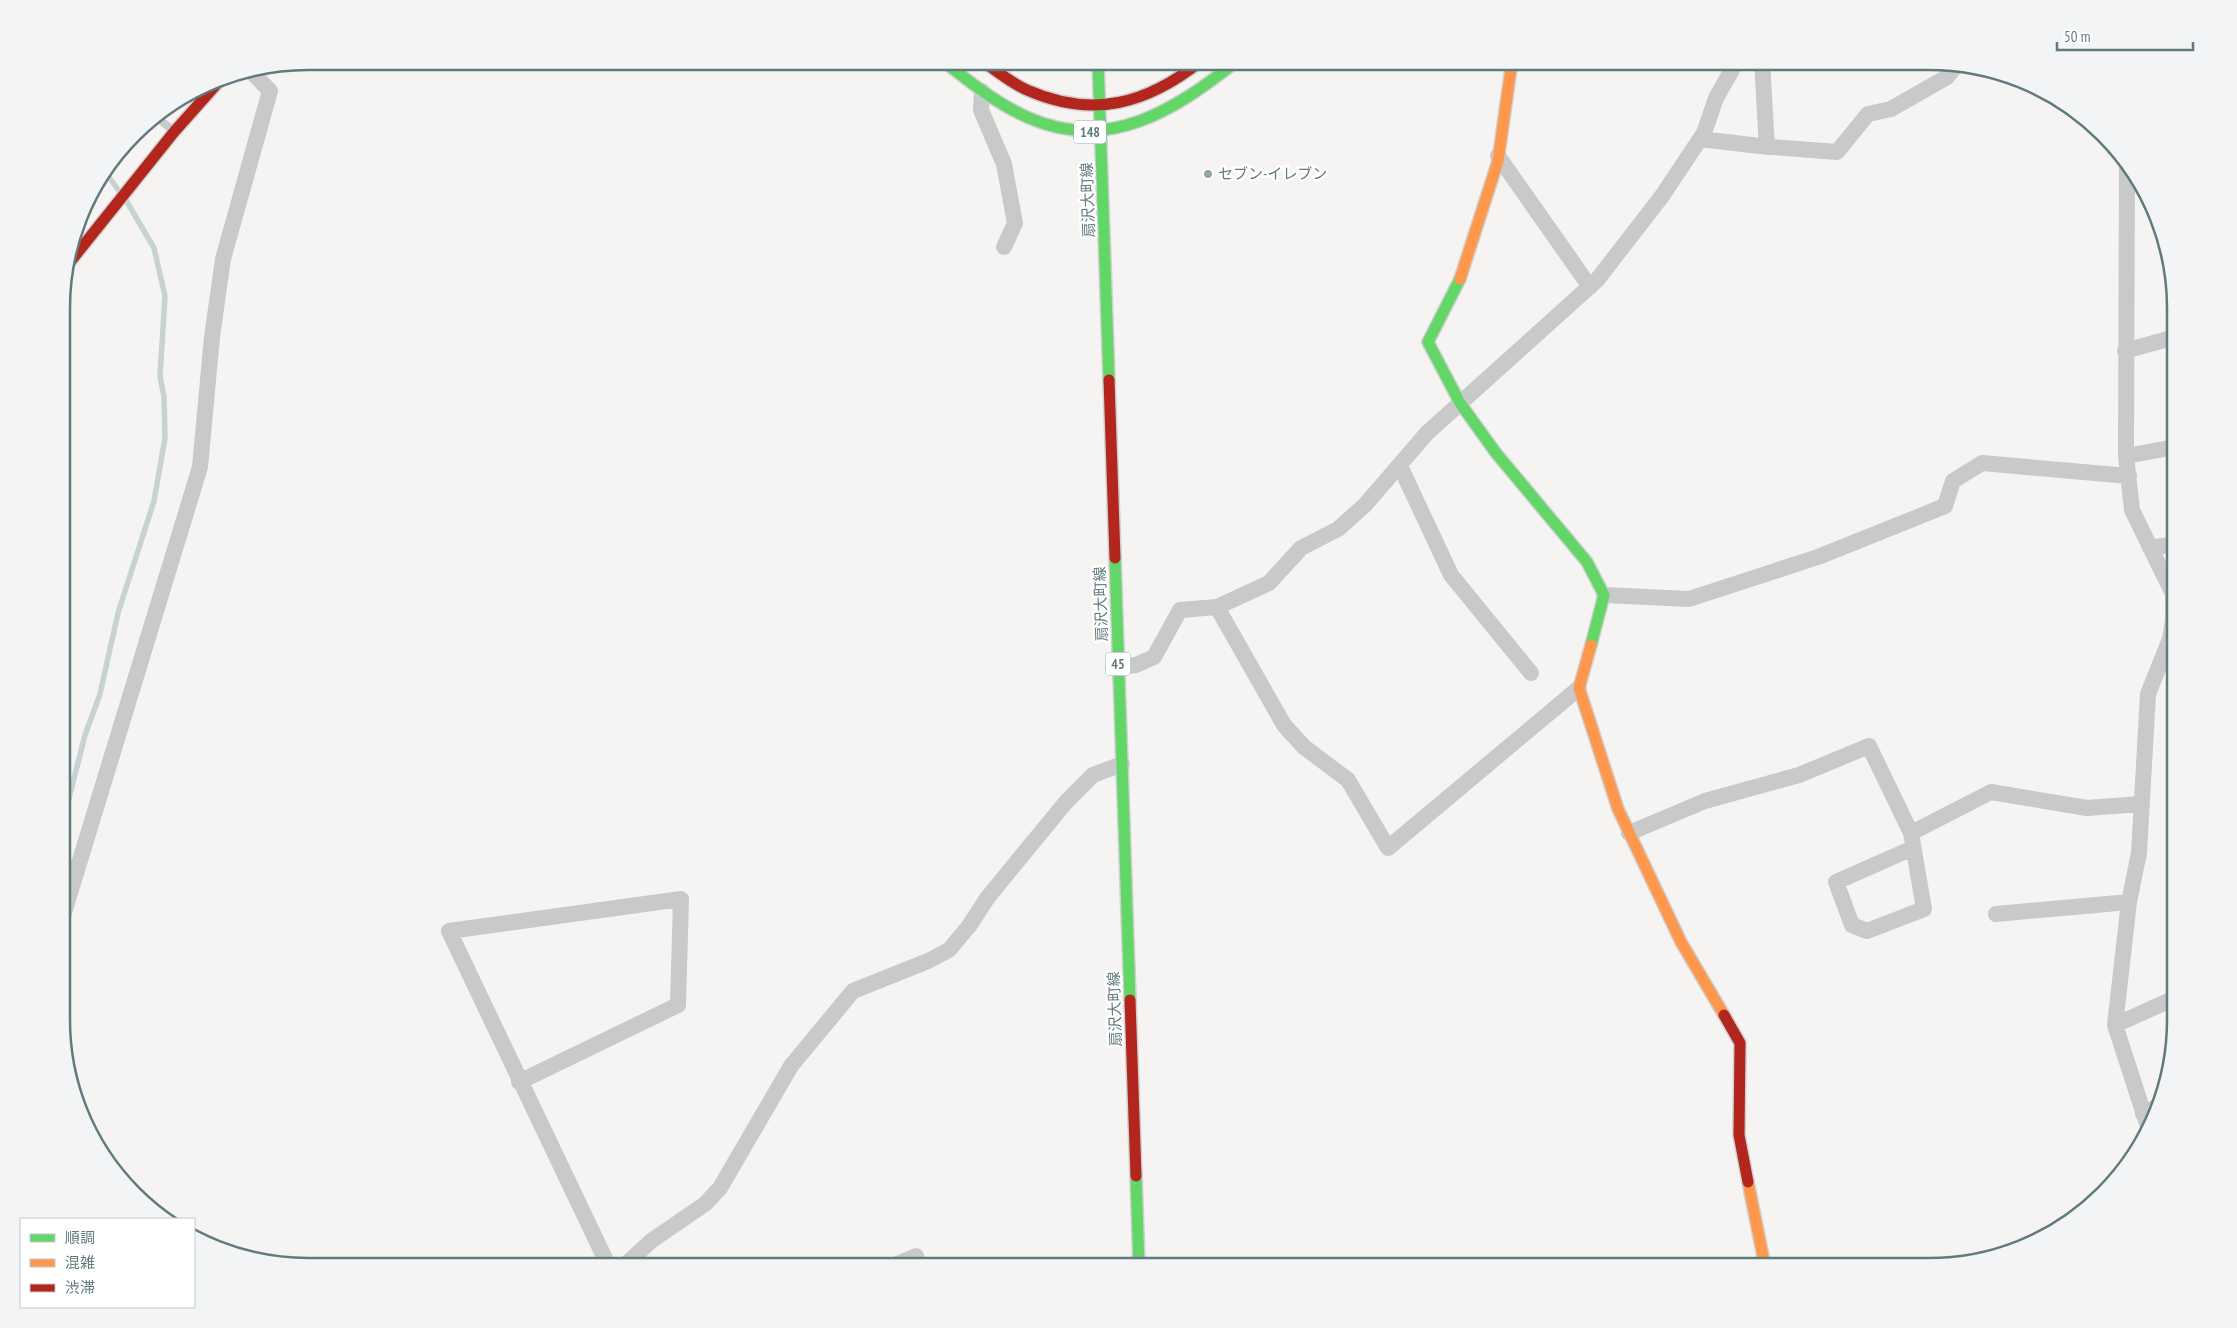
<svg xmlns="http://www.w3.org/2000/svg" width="2237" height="1328" viewBox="0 0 2237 1328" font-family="'PT Sans Narrow','Noto Sans JP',sans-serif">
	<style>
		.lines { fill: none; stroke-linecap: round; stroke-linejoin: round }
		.stream { stroke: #c7d2d1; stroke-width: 5.5 }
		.fast-casing { stroke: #cfd1d0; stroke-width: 14 }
		.slow-casing { stroke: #cfd1d0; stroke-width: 14 }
		.jam-casing { stroke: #cfd1d0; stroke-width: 14 }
		.lane { stroke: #c7cac9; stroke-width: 8 }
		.street { stroke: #c7cac9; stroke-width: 16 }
		.fast { stroke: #63d668; stroke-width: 11 }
		.slow { stroke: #ff974d; stroke-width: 11 }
		.jam { stroke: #b3261e; stroke-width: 11 }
		.poi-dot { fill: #95a5a6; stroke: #fff; stroke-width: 2 }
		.labels { text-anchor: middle; stroke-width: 5; stroke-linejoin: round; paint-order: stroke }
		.shield { fill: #fff; stroke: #90a3a4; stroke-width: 1 }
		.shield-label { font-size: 14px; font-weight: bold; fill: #617b7d }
		.poi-label { font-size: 15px; fill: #617b7d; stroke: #fff; text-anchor: start }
		.street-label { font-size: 15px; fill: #617b7d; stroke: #fff }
		.rim { fill: none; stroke: #617b7d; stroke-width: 2.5 }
	</style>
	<rect width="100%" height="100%" fill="#f5f4f3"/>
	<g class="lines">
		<path class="stream" d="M106,173L119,191
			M63,822L85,735L100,694L118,613L154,501L165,438L164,397L160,376L165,296L154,248L127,202"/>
		<defs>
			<path id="fast" d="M943,61C970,82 997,104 1029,118C1109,153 1175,110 1237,61
				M1098,61L1109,380
				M1460,279L1428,342L1460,403L1496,453L1587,562L1604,595L1591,645
				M1115,558L1130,1000
				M1136,1176L1139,1266"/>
			<path id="slow" d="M1460,279L1498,161L1512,61
				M1591,645L1579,688L1618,809L1681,942L1724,1015
				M1748,1182L1765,1266"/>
			<path id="jam" d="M982,61C997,71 1011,83 1027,90C1093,119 1147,104 1201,61
				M66,267L174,132L222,78
				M1109,380L1115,558
				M1130,1000L1136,1176
				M1724,1015L1740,1043L1739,1135L1748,1182"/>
		</defs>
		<use href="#fast" class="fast-casing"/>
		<use href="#slow" class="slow-casing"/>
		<use href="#jam" class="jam-casing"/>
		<path class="lane" d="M155,116L171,129"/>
		<path class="street" d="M1762,61L1767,147
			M982,91L981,110L1004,164L1015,223L1004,247
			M1700,139L1760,146L1837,152L1868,114L1891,109L1947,77L1957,65
			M1498,156L1590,287
			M2127,162L2126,456L2132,510L2173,594V620L2170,639L2148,694L2139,853L2129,902L2115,1025L2149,1130
			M2125,351L2175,337
			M2126,456L2175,447
			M1400,466L1451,575L1531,673
			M2150,548L2175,544
			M1604,595L1689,599L1818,557L1945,506L1953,481L1982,463L2129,476
			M1217,607L1284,725L1304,747L1348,780L1388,848L1579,688
			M1119,667L1136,665L1154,657L1180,610L1217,607L1269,583L1301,548L1338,529L1365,505L1427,433L1597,280L1662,196L1704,133L1716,98L1737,61
			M1629,833L1705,801L1799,775L1869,746L1911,833L1991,792L2087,808L2141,804
			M1911,833L1924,909L1867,931L1852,925L1836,882L1913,848
			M1996,914L2129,902
			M63,916L200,467L212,337L223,259L270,91L252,72
			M2115,1025L2175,998
			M519,1082L678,1005L681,899L449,931L609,1267
			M2143,1114L2160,1105
			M623,1267L651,1241L705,1204L720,1188L791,1066L853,991L928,961L949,950L969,926L988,897L1066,802L1093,775L1122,764
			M890,1267L916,1256L919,1267"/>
		<use href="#fast" class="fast"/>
		<use href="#slow" class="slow"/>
		<use href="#jam" class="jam"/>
	</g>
	<circle class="poi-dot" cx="1208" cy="174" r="5"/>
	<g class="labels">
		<g class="shield">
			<rect x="1074" y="120.5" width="32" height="23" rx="4"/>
			<rect x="1105.5" y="652.5" width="25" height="23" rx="4"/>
		</g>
		<g class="shield-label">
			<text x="1090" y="137">148</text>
			<text x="1118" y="669">45</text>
		</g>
		<g class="poi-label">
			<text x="1218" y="179">セブン-イレブン</text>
		</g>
		<g class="street-label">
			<text transform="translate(1088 200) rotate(-92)" y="5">扇沢大町線</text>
			<text transform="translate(1101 604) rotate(-92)" y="5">扇沢大町線</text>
			<text transform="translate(1115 1009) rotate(-92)" y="5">扇沢大町線</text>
		</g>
	</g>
	<path d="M0 0H2237V1328H0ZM308 70H1929A238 238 0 0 1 2167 308V1020A238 238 0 0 1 1929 1258H308A238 238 0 0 1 70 1020V308A238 238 0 0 1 308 70Z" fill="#f2f4f5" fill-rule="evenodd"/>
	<path class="rim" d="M308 70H1929A238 238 0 0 1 2167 308V1020A238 238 0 0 1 1929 1258H308A238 238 0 0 1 70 1020V308A238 238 0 0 1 308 70Z"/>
	<rect x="20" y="1218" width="175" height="90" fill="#ffffff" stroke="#c0cacb"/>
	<rect x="30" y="1234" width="25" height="8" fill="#63d668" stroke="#c0cacb"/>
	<text x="65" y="1243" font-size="15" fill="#617b7d">順調</text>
	<rect x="30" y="1259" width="25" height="8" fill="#ff974d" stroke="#c0cacb"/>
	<text x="65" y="1268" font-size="15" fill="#617b7d">混雑</text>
	<rect x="30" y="1284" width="25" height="8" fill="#b3261e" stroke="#c0cacb"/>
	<text x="65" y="1293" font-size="15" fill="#617b7d">渋滞</text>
	<path d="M2057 42v8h136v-8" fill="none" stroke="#617b7d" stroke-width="2.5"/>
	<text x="2064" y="42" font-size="15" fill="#617b7d" stroke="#ffffff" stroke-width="4" paint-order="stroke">50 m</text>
</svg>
